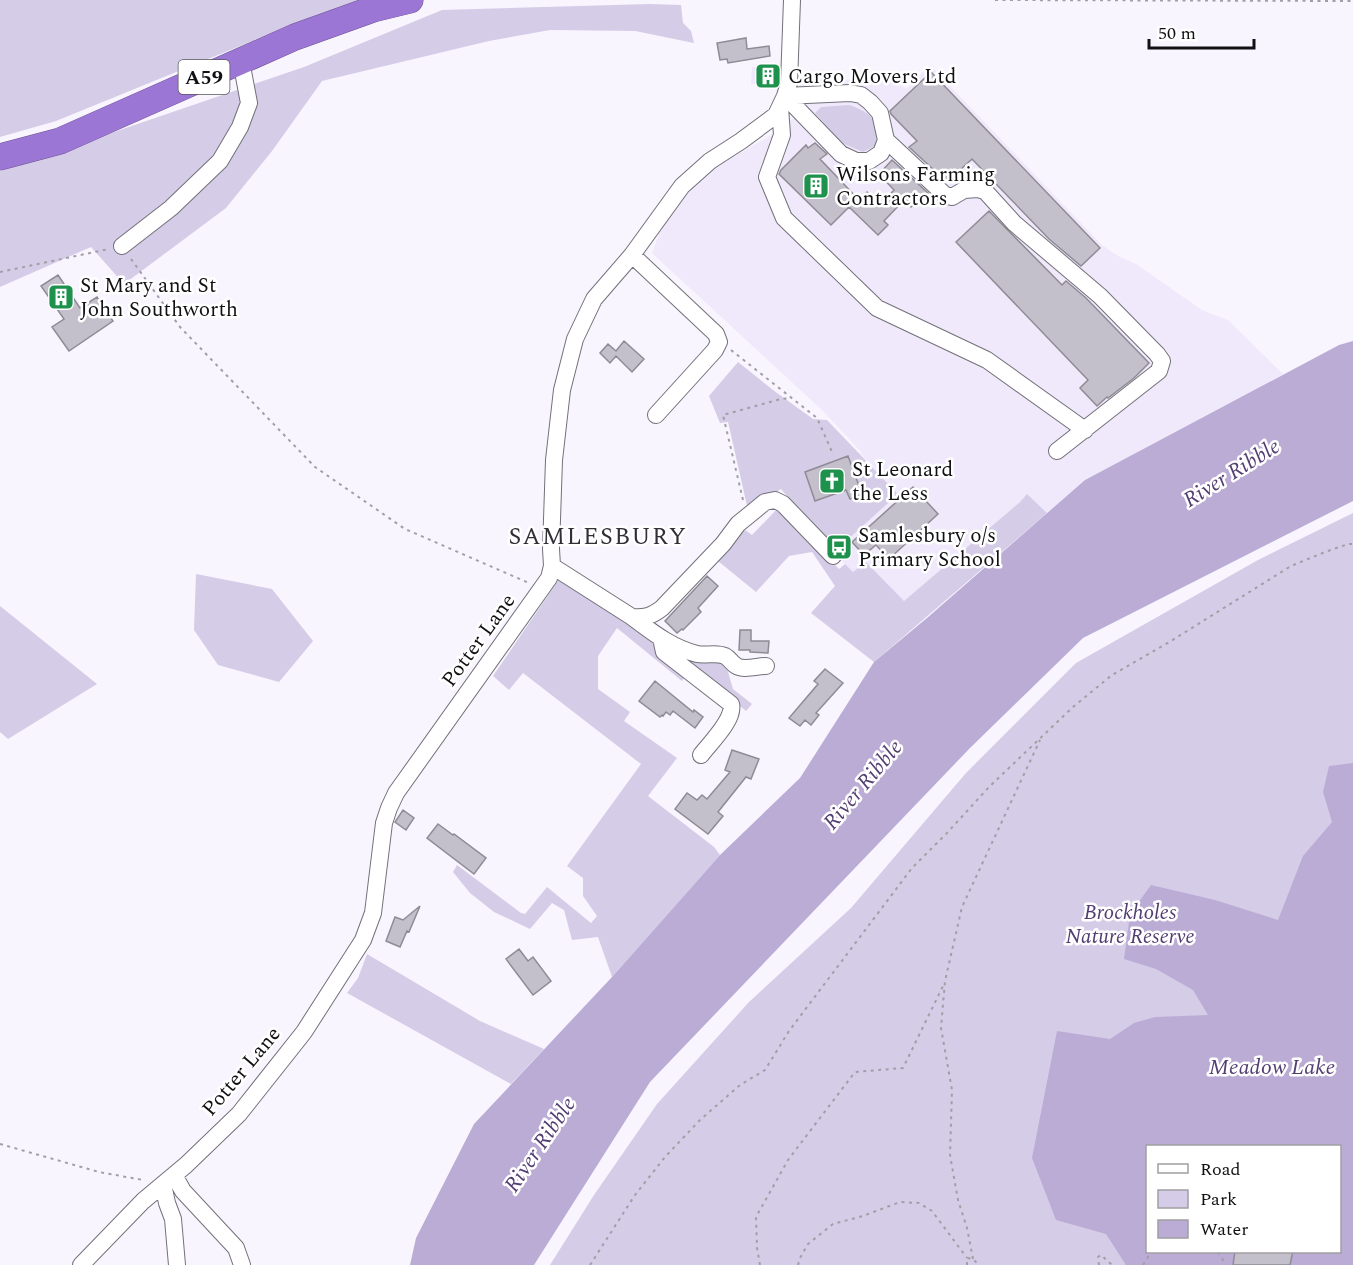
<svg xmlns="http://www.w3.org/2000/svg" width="1353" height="1265" viewBox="0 0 1353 1265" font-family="Spectral,serif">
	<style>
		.built { fill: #efe9fb }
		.green { fill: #d5cce8; fill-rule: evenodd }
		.water { fill: #bbacd5; fill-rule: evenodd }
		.building { fill: #c4c0cb; stroke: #8f8b95; stroke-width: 1.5 }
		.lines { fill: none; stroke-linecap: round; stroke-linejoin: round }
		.minor-casing { stroke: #737079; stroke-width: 18 }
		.highway-casing { stroke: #6b5290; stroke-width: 27 }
		.path { stroke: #a19fa5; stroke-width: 2; stroke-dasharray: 3 4.5; stroke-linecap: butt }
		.minor { stroke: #fff; stroke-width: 16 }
		.highway { stroke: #9c76d4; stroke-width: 26 }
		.labels { text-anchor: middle; stroke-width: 5; stroke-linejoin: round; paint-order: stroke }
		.shield { fill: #fff; stroke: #58585a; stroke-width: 1.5 }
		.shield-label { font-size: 20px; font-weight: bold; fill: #111013 }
		.poi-label { font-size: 21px; fill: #111013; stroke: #fff; text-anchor: start }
		.street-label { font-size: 21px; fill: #111013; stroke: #fff }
		.park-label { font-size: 21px; font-style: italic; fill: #513c71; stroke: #fff }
		.water-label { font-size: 22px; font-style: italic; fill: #533e73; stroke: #fff }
		.quarter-label { font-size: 24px; letter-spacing: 1.5px; fill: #312e36; stroke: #fff }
	</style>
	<rect width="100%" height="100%" fill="#f8f5fe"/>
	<path class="built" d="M930,65L1102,245L1118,256L1136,264L1202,310L1228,320L1283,374L1085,480L1047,513L1027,495L1020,502L904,601L866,562L853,573L834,552L898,493L860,453L861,452L823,411L652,253L660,232L677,205L699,180L719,165L775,133L796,116L800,79L895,80L906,89Z
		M752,67H783L780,85L751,84Z"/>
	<path class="green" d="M0,0H369L289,26L56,121L0,137Z
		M650,4L681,5L683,23L691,31L694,43L635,31L550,30L489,41L322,81L272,151L226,208L124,284L91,247L0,287V171L304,67L442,10Z
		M849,105C871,112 882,122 875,146L863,152L842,143L815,113L821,107Z
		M738,362L773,390L813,419L827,420L898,494L834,552L781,489L748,510L728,422L720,423L709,396Z
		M1027,494L1047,513L874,662L811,613L835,586L812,552L789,556L756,592L718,561L741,527L752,535L779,507L839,569L845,564L853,572L866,562L904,601L1020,502Z
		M1353,513V1265H550L594,1195L657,1104L749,1002L851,908L966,773L1076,663L1258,560ZM1148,1146H1340V1252H1148Z
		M196,574L272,589L313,641L279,682L218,665L194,630Z
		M560,578L655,642L685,676L682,681L617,628L598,656V689L630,712L624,721L677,758L648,796L714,847L720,855L612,977L598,937L572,940L564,910L552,903L530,929L494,912L470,893L453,872L457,865L521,913L525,914L547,887L591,923L597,916L583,896V878L567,866L641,764L523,673L509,690L493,676Z
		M0,606L97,684L8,739L0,732Z
		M694,659L724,662L726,665L733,689L752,704L746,711L691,664Z
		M367,954L480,1021L544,1049L511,1084L347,993L358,978Z"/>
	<path class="water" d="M1353,341V501L1083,638L970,748L650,1082L534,1265H410L416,1238L474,1124L612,977L720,855L800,778L874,662L927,618L1085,480L1339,345Z
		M1353,763V1265H1126L1106,1234L1056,1220L1032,1158L1057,1031L1110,1039L1134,1023L1155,1017L1208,1015L1193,990L1156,969L1124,959L1130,914L1151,885L1215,900L1278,920L1303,856L1332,822L1323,792L1329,766ZM1148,1146H1340V1252H1148Z"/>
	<path class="building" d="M746,38L747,49L769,46L770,56L728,63L727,59L720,60L717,43Z
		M931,72L1100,248L1081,266L1049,239L972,159L947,182L909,147L917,141L891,114L890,111Z
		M815,143L827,154L820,159L859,200L867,192L880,205L894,190L879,174L892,160L928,193L911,207L904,200L884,221L888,225L878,235L849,207L831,225L779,174L781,170L806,145L808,148Z
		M989,211L1062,285L1066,281L1086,298L1149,363L1134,378L1108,398L1107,397L1097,406L1080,388L1088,380L956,242Z
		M58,275L80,308L97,297L113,321L69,351L52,327L64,319L41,286Z
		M624,341L644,359L632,372L616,356L610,363L600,353L608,344L616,351Z
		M848,456L862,494L850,499L846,490L815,501L805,472Z
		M913,487L938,514L889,559L876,545L864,555L852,542Z
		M707,576L718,586L698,608L701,612L683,630L682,629L677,633L665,621Z
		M740,630H751V641H769L768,653L750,652V650H739Z
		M825,669L843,683L816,713L819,715L811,725L805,720L800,726L789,718L818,684L814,681Z
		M655,681L693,712L694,710L703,717L695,728L673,711L670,715L666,712L663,716L662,715L660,717L639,701Z
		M732,750L759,759L751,779L746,777L718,812L723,816L708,834L675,809L687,793L697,800L702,795L707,799L730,772L725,770Z
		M403,810L414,818L406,830L395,822Z
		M438,824L453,835L454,834L486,858L474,874L427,838Z
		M420,906L409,932L407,931L400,947L386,941L395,917L403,920Z
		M519,949L528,961L533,957L551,981L533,995L506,959Z
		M1235,1251H1293L1290,1265H1233Z"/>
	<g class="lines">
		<defs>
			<path id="minor" d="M785,96L850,93L861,95L870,102L880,113L886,140L945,195L952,197L964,190L978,189L985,191L1014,223L1100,296L1157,354L1162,361L1159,371L1057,451
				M785,96L841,154L856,161H869L881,153L886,140
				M780,107L782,135L767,177L784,218L877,308L987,360L1085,430
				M122,246L171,208L220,161L240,127L249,103L241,61
				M632,255L716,334L719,342L715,350L656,415
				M552,566L632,617C645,618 652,616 662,608L723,544L738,524L765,502L775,500L783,504L833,556
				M632,617C652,632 672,648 697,654C706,656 716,652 725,656C729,658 731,662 735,665C742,671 757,666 766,666
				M661,638L664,652L731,704C735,719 711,742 701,755
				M174,1175L183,1191L236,1248L242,1265
				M163,1184L167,1203L173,1219L177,1265
				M81,1265L143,1201L186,1165L239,1114L304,1032L363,940L373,913L384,823L389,808L396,793L549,578L552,566L551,549L554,460L562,390L575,339L594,299L632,255L682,186L710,161L741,141L776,115L785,96L789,83L792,0"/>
			<path id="highway" d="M0,157L60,141L295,37L373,9L410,0"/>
		</defs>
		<use href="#minor" class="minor-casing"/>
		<use href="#highway" class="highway-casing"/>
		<path class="path" d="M995,0L1353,1
			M131,259L180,327L315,467L405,529L529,583
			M0,272L109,249
			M731,350L817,418L833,454
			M743,500L723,415L781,399L792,398
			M0,1144L99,1172L143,1180
			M1218,1252L1226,1265
			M973,1259L967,1228L958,1200L950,1155L952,1090L941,1028L945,981L962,907L1040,740
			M590,1265L635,1195L665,1157L700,1120L740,1085L765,1070L789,1031L912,868L946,834L990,786L1073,707L1112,675L1171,641L1291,566L1325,552L1348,544H1353
			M760,1265L757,1248L756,1217L788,1160L855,1072L903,1068L944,984
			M798,1265L800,1258L808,1244L833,1224L863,1216L900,1202L919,1203L932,1211L967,1258
			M967,1265V1258L973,1259L979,1265
			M1099,1265L1098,1257L1101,1255L1112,1265
			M1143,1265L1151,1252"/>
		<use href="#minor" class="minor"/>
		<use href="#highway" class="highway"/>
	</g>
	<defs>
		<symbol id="building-square" viewBox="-11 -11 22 22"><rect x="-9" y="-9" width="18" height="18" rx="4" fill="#1e914c" stroke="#fff"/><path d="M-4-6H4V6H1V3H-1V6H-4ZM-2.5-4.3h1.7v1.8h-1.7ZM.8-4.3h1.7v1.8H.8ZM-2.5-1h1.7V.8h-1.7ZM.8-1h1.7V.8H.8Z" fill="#fff"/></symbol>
		<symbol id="church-square" viewBox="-11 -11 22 22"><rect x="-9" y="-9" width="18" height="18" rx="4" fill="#1e914c" stroke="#fff"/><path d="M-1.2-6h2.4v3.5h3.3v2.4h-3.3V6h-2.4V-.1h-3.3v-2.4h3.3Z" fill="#fff"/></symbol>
		<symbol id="bus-square" viewBox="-11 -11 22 22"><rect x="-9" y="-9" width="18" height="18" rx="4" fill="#1e914c" stroke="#fff"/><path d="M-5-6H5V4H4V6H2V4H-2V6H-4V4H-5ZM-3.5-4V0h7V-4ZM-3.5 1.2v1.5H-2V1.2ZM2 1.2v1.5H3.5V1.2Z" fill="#fff"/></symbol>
	</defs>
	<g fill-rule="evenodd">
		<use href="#building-square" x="753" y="61" width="30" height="30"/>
		<use href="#building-square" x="801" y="171" width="30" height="30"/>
		<use href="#building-square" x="46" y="282" width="30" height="30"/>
		<use href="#church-square" x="817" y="466" width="30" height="30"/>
		<use href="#bus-square" x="824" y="532" width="30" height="30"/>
	</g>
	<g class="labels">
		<rect class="shield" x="178.5" y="60" width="51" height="34" rx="4.5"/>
		<g class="shield-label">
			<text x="204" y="84">A59</text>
		</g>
		<g class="poi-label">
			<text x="788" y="83">Cargo Movers Ltd</text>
			<text x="836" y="181">Wilsons Farming<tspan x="836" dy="24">Contractors</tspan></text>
			<text x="80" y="292">St Mary and St<tspan x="80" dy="24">John Southworth</tspan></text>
			<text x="852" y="476">St Leonard<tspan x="852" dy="24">the Less</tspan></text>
			<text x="858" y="542">Samlesbury o/s<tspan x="858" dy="24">Primary School</tspan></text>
		</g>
		<g class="street-label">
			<text transform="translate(478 640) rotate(-54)" y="7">Potter Lane</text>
			<text transform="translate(241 1071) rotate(-50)" y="7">Potter Lane</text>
		</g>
		<g class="park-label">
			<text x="1130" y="919">Brockholes<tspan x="1130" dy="24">Nature Reserve</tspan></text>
		</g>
		<g class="water-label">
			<text transform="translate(1231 472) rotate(-32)" y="8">River Ribble</text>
			<text transform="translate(862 784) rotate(-50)" y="8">River Ribble</text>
			<text x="1272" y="1074">Meadow Lake</text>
			<text transform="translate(539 1144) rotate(-56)" y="8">River Ribble</text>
		</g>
		<g class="quarter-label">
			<text x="598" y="544">SAMLESBURY</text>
		</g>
	</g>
	<rect x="1146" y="1145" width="195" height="108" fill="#ffffff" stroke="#a09fa1" stroke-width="1.5"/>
	<rect x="1158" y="1164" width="30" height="9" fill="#ffffff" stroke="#a09fa1" stroke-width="1.5"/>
	<text x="1200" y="1175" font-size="18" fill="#111013">Road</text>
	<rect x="1158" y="1190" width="30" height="18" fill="#d5cce8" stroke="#a09fa1" stroke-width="1.5"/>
	<text x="1200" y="1205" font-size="18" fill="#111013">Park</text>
	<rect x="1158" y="1220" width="30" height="18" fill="#bbacd5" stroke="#a09fa1" stroke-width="1.5"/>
	<text x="1200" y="1235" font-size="18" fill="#111013">Water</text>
	<path d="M1149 39v9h105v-9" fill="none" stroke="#111013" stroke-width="3"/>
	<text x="1158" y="39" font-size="18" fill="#111013" stroke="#ffffff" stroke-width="4.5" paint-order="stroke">50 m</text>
</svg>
